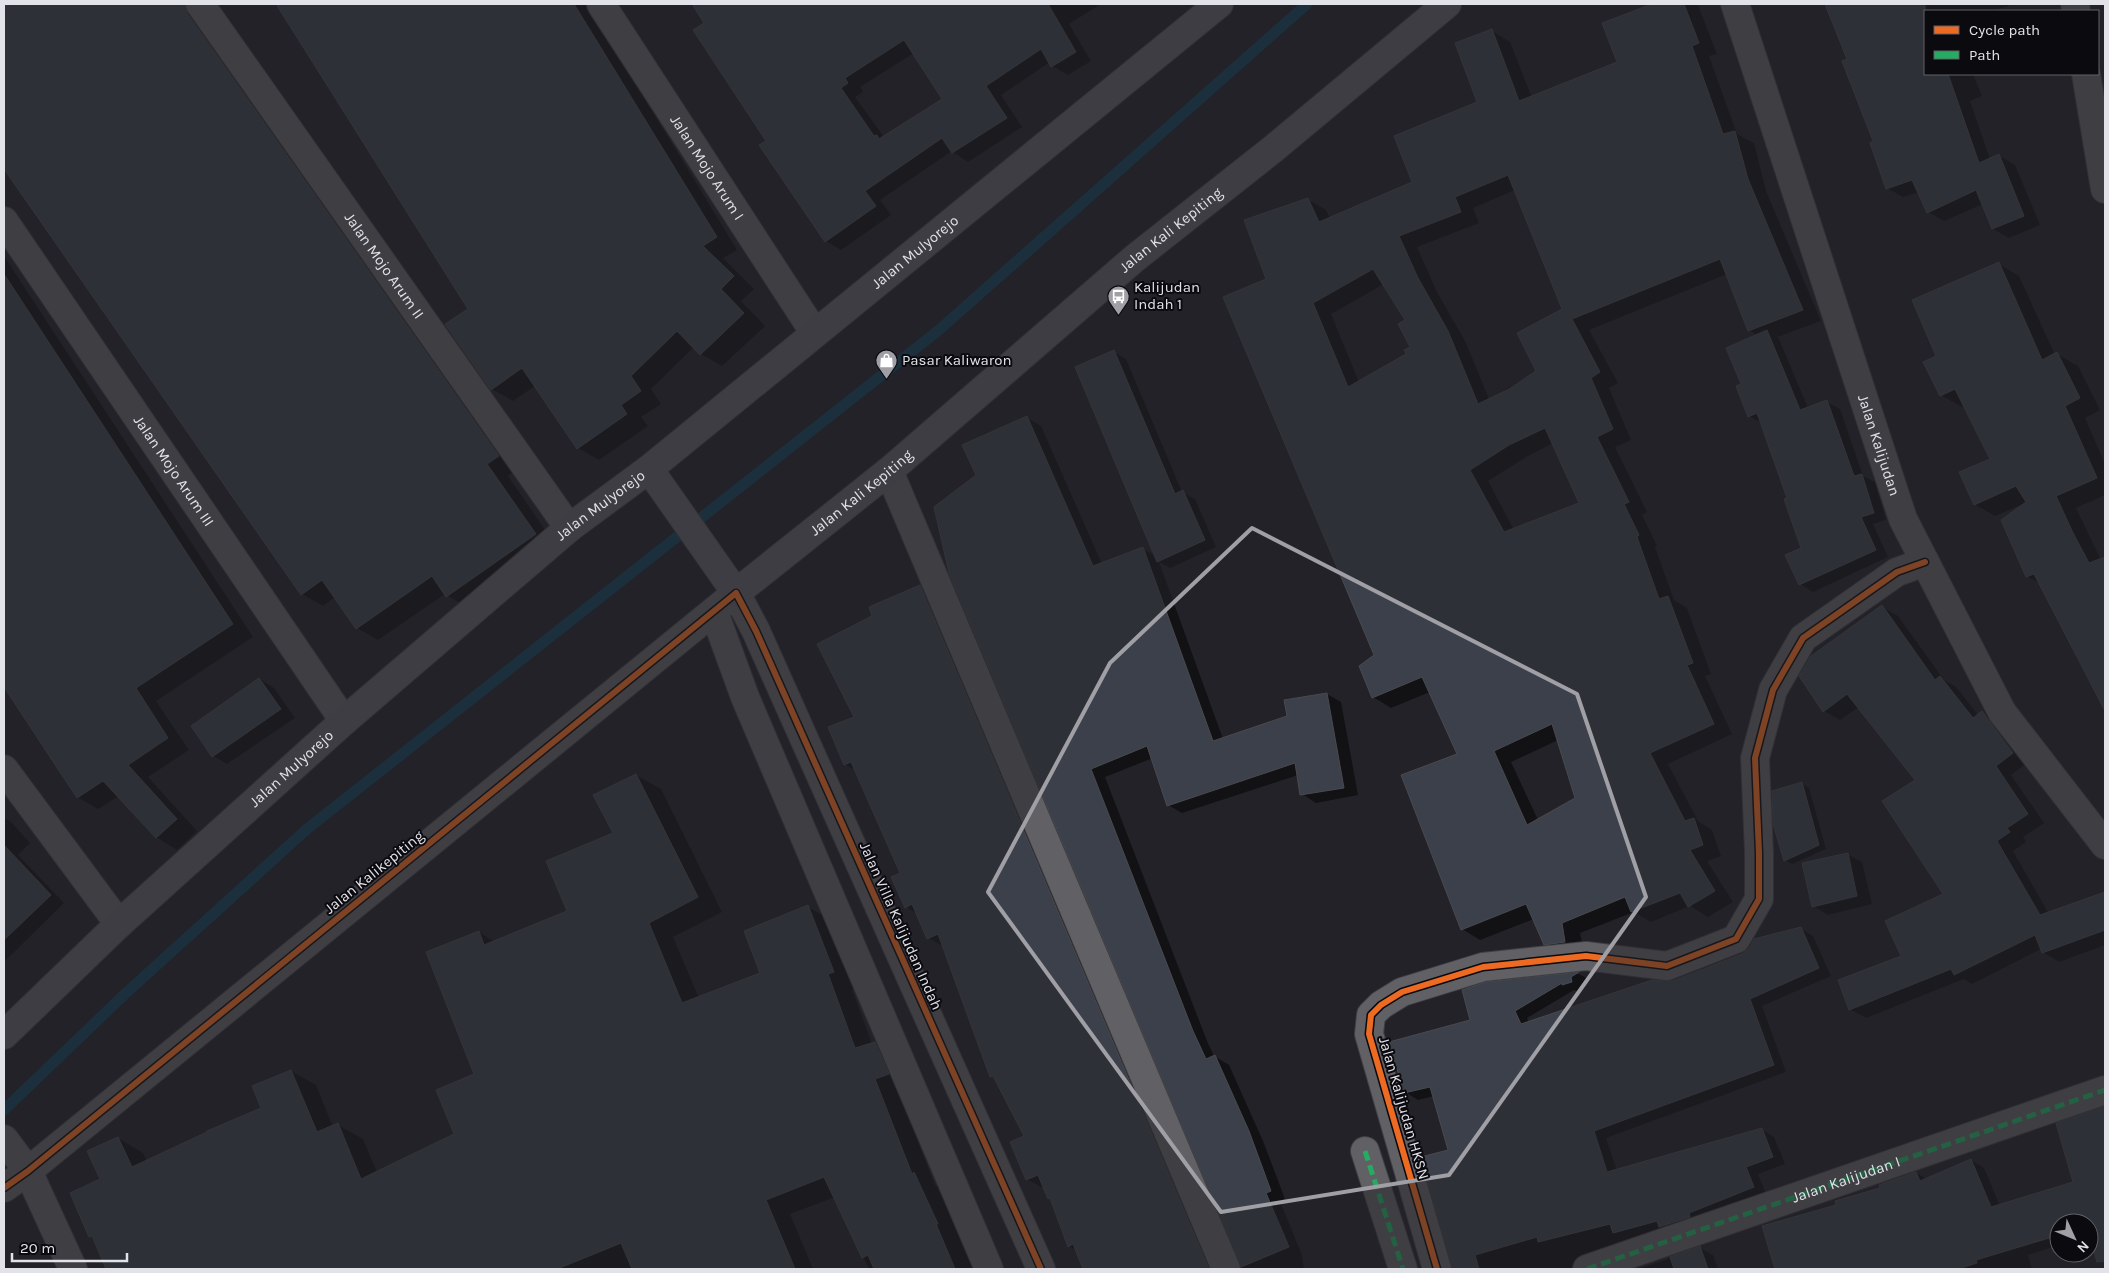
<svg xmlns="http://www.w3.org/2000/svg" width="2109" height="1273" viewBox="0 0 2109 1273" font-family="Karla,sans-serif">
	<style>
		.shadow { fill: #0007; fill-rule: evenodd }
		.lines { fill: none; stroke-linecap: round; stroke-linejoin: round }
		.stream { stroke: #133f56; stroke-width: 11 }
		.building { fill: #3c404a; stroke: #494a4f; fill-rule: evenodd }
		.street-casing { stroke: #3f3f44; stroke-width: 30 }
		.secondary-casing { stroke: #3f3f44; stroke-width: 30 }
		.street { stroke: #616065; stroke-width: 28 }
		.secondary { stroke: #5e5e64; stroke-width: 28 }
		.quiet { stroke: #26ab63; stroke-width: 5; stroke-dasharray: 10 5; stroke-linecap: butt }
		.cycleway-casing { stroke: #0a0a0f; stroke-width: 9 }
		.cycleway { stroke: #ed6a23; stroke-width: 6 }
		.marked { fill: none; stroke: #9f9fa5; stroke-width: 4; stroke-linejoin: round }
		.labels { text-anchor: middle; stroke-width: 4; stroke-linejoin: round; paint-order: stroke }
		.street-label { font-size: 15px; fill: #e2e2e9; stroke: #0a0a0f }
		.poi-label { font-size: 15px; fill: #e2e2e9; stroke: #0a0a0f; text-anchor: start }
	</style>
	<rect width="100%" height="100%" fill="#222228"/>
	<path class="shadow" d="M4,4H212L519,468L508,476L557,547L468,608L445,594L378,640L357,628L335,597L323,606L302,594L4,166Z
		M277,4H587L737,250L723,258L754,289L741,301L765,326L722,366L701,354L694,347L651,389L661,404L641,417L648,426L599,460L578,448L535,386L513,401L492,389L470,309Z
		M694,4H1101L1069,24L1091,61L1068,75L1052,66L1050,62L1001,95L1022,127L968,162L952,151L880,200L891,215L841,250L826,241L767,141L706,23ZM914,53L943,99L884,137L855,97L863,92L860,87Z
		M1656,4H1696L1698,5L1717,54L1709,56L1737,134L1754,143L1766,191L1821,321L1777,337L1779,339L1808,408L1827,402L1840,409L1863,476L1875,482L1886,520L1873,524L1888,557L1813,592L1800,584L1802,549L1789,499L1762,423L1749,416L1743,385L1757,335L1749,330L1727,274L1589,330L1618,383L1609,388L1631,440L1615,447L1647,512L1642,515L1657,546L1655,547L1674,600L1687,608L1711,674L1705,676L1732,734L1668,764L1698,821L1712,830L1721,856L1707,861L1733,902L1708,917L1690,906L1651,922L1634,912L1580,933L1584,953L1564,955L1545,944L1534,919L1480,940L1462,929L1459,755L1430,692L1391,708L1373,697L1376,656L1268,280L1307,199L1326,210L1330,218L1413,183L1478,102L1492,31L1510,42L1532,98L1618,62L1604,23ZM1515,190L1563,310L1538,371L1489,399L1466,343L1436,290L1417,247L1479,223L1473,208ZM1384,284L1407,321L1412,348L1407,354L1359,382L1331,314ZM1553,443L1580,503L1514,530L1488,481L1528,456ZM1558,740L1576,799L1538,820L1511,762Z
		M1826,4H2008L2009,6L1992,11H1925V74H1973L1982,96L1970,101L1990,159L1998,155L2015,165L2040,225L2009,238L1993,229L1983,204L1944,221L1928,212L1919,192L1903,197L1887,188L1848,59Z
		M4,256L253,637L156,701L189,750L148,777L197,831L177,850L156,837L119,796L98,809L77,797L4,685Z
		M1999,264L2019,276L2055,355L2057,354L2078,366L2100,410L2085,418L2105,464V495L2076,508L2101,560L2105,558V708L2041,584L2027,576L2025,503L1995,516L1974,504L1991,459L1965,406L1962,407L1941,395L1937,356Z
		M1114,352L1126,359L1182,492L1195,499L1216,547L1170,568L1159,562L1223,739L1288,717L1327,694L1341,702L1358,795L1316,803L1302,794L1298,775L1182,813L1168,805L1153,758L1105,777L1207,1041L1214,1056L1229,1065L1263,1141L1285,1199L1280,1201L1302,1255L1304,1269H1242L977,476L1027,418L1041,426L1102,564L1143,549L1156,556Z
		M920,587L935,595L1219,1269H1087L1083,1267L1077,1251L1069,1246L1052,1199L1049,1198L1044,1186L1041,1187L1027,1179L1026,1137L996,1079L991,1076L943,946L928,938L918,914L906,907L901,873L856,771L845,764L874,617Z
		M1882,607L1898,616L1944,680L1956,687L1979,716L1982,713L1999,722L2028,762L2011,775L2044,823L2023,837L2026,842L2013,851L2049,914L2105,893V945L2059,962L2043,952L2041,949L1972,984L1964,979L1866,1018L1850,1009L1903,956L1945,894L1917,780L1859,707L1840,720L1824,711Z
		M260,679L274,688L295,718L227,764L213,756Z
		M636,775L661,789L722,912L673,937L699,998L762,974L808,907L833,921L858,986L852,989L872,1044L875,1043L900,1057L899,1093L935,1185L939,1188L962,1238L960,1239L973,1269H869L835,1197L790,1214L813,1269H108L95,1239L90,1236L102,1180L118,1138L143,1153L147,1161L263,1109L291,1071L316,1085L333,1127L338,1125L363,1139L377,1172L456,1134L476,1075L479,932L495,942L569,912L614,834Z
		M1802,784L1809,788L1826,849L1792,864L1785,860Z
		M4,818L11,822L30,843L18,855L64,903L4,962Z
		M1847,854L1862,862L1872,904L1828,915L1813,906Z
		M1801,929L1813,936L1831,976L1762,1006L1786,1072L1606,1138L1617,1171L1761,1129L1774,1137L1785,1164L1758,1174L1766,1194L1586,1269H1453L1449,1150L1434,1096L1418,1100L1405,1092L1471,1021L1486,984L1579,974L1590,980L1584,984V989L1576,991L1574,990L1527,1018L1529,1023L1673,982L1742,955Z
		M2105,1108V1218L2089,1223L2093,1235L2089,1236V1223H2059V1245L2028,1255L2032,1269H1776L1763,1227L1837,1206L1916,1173L1927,1179L1971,1160L1984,1168L2000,1206L2075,1183L2058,1124Z
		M1700,1248L1713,1255L1718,1269H1638Z"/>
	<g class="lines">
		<path class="stream" d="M4,1110L126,993L307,829L939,330L1307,4"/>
	</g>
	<path class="building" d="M4,4H185L187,13L499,456L487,464L536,534L446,597L432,576L356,629L322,580L301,595L4,169Z
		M276,4H574L717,237L703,246L734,276L721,289L744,313L700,355L677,331L631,376L641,391L621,405L627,414L577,449L522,368L491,390L445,324L468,309Z
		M692,4H1048L1076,52L1051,67L1041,49L986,86L1007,118L952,153L942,138L865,191L876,206L825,242L759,145L766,141L693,30L704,23ZM904,40L942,99L879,139L877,135L874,136L841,88L848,83L845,78Z
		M1652,4H1684L1699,43L1692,46L1723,134L1735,131L1748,179L1803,310L1748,331L1720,259L1572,319L1600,372L1591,378L1613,429L1597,437L1629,502L1624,504L1639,535L1637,537L1659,599L1668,596L1693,663L1687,665L1714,724L1650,753L1685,821L1694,818L1703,845L1690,850L1715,891L1688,907L1680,893L1631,912L1625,897L1562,923L1565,942L1544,945L1526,904L1461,930L1401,775L1457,754L1422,677L1372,698L1359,666L1374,655L1223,297L1266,279L1244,220L1308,198L1319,222L1412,182L1394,136L1477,102L1455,43L1492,29L1519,101L1617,62L1602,23ZM1508,175L1562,309L1517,333L1536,371L1509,389L1478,404L1448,331L1418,278L1399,236L1461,212L1455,197ZM1373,269L1405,320L1398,324L1410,347L1404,350L1406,354L1348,387L1313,303ZM1545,428L1579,503L1504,532L1470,470L1509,445ZM1552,724L1575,798L1527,825L1494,751Z
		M1825,4H1925V74H1948L1979,163L1999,154L2024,216L1992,229L1976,190L1927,213L1912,180L1886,189L1870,143L1873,141L1842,61L1847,59Z
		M1999,262L2042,360L2057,352L2080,398L2065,406L2097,478L2056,496L2073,533L2089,563L2105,557V711L2034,574L2026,577L2001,520L2026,502L2016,486L1974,505L1959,472L1990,459L1955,389L1940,396L1923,362L1936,356L1912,300Z
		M4,274L233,624L136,688L168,738L128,765L177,819L156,838L103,781L77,798L4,687Z
		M1767,330L1800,410L1827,400L1854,476L1862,474L1874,513L1861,517L1876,550L1799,585L1785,555L1801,548L1784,499L1787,498L1757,413L1748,417L1736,386L1741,384L1726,348Z
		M1114,350L1175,494L1183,490L1205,540L1157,562L1075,367Z
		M1027,416L1093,566L1143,547L1213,741L1287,716L1284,700L1327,693L1344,788L1300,795L1295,763L1167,806L1147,746L1091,769L1193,1031L1206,1059L1215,1055L1249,1131L1271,1191L1266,1193L1289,1247L1241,1267L949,573L934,507L976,475L962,445Z
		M920,585L1209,1269H1083L1073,1244L1068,1247L1050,1198L1048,1199L1038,1175L1026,1180L1010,1142L1024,1136L993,1076L990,1077L938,934L927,939L912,904L905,908L891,877L900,873L851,762L844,765L828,727L854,717L817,644L872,616L869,607Z
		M1882,605L1935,680L1940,676L1973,718L1982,711L2013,753L1996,766L2028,814L2007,828L2010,832L1997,841L2040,915L2105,892V930L2042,953L2035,935L1954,975L1951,969L1849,1010L1838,980L1901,956L1885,921L1943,894L1882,801L1915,780L1847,694L1823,712L1799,676L1811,656Z
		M259,678L281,709L212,757L191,726Z
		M636,774L698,897L649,923L682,1003L760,973L744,931L808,905L834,972L828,974L855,1048L875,1042L889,1074L875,1079L912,1174L914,1172L938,1224H936L955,1269H874L868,1255L862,1258L824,1177L766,1200L795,1269H632L621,1243L557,1269H106L92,1236L89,1237L70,1193L100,1179L87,1151L118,1137L132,1167L207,1132V1131L261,1108L252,1086L291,1070L317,1132L338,1123L361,1179L454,1134L436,1090L474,1074L426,952L479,931L484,945L567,911L546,861L613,833L593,795Z
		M1802,782L1819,845L1784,861L1773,824L1772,791Z
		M4,845L51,895L4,940Z
		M1848,853L1857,896L1812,907L1802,863Z
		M1801,927L1819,968L1750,999L1774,1065L1594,1131L1607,1172L1762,1128L1773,1157L1746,1167L1754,1187L1689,1213L1690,1217L1659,1227L1657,1221L1613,1233L1610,1224L1538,1242L1537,1237L1475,1255L1479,1269H1452L1421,1157L1448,1150L1430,1087L1404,1093L1389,1042L1470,1020L1462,990L1486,982L1579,972L1571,977L1572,982L1562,985V983L1515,1011L1521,1024L1652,980L1673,981L1742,954L1750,947L1754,939Z
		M2105,1106V1261L2097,1262L2089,1235V1223H2085L2083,1214L2077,1216L2079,1223H2059V1235L1976,1260L1977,1263L1958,1269H1775L1762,1226L1836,1205L1835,1201L1880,1188L1879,1185L1916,1172L1920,1181L1971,1159L1991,1207L2073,1182L2056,1123Z
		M1700,1246L1708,1269H1674L1670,1257Z"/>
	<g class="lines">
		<defs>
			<g id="street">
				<path id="s1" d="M200,4L569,528"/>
				<path id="s2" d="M601,4L814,332"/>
				<path id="s3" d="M1735,4L1903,519L2002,712L2105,845"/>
				<path d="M2075,4L2076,11"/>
				<path d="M2086,74L2105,189"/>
				<path id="s4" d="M4,221L344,721"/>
				<path d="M889,471L1226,1269"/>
				<path d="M714,612L745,697L989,1269"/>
				<path d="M4,769L119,924"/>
				<path d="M4,1139L28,1171L73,1269"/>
				<path d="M1365,1151L1403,1269"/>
				<path d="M4,1188L28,1171L736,593L756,631L1041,1269"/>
				<path d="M1437,1269L1369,1034L1371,1015L1381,1005L1402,992L1483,967L1586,956L1667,966L1736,939L1759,899V853L1755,758L1773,690L1803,638L1897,572L1925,562"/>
				<path id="s5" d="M1587,1269L2105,1090"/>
			</g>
			<g id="secondary">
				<path id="s6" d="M649,469L736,593L889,471L1135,258L1273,149L1447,4"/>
				<path id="s7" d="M4,1035L119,924L344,721L569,528L649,469L1219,4"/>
			</g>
		</defs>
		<use href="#street" class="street-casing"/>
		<use href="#secondary" class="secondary-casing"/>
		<use href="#street" class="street"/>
		<use href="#secondary" class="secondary"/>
		<path class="quiet" d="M1365,1151L1403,1269
			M1587,1269L2105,1090"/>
		<defs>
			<path id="cycleway" d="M4,1188L28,1171L736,593L756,631L1041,1269
				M1437,1269L1369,1034L1371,1015L1381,1005L1402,992L1483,967L1586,956L1667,966L1736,939L1759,899V853L1755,758L1773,690L1803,638L1897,572L1925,562"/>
		</defs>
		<use href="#cycleway" class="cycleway-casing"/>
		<use href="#cycleway" class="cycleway"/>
	</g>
	<path d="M0 0H2109V1273H0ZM1252,528L1577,694L1646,897L1449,1175L1221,1212L988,892L1110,663Z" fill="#222228" fill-opacity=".55" fill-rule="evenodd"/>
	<path class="marked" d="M1252,528L1577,694L1646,897L1449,1175L1221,1212L988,892L1110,663Z"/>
	<defs>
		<symbol id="bus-pin" viewBox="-11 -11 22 30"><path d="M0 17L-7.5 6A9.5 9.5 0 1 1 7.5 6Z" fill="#9f9fa5" stroke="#0a0a0f"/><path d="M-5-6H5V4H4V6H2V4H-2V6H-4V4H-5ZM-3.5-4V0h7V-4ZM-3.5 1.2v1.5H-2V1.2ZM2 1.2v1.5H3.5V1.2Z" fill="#fff"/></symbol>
		<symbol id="shop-pin" viewBox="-11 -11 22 30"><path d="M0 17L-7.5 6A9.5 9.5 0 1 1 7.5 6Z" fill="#9f9fa5" stroke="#0a0a0f"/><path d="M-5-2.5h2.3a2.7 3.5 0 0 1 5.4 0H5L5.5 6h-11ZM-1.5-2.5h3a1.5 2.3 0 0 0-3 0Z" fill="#fff"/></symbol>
	</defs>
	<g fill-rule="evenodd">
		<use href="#bus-pin" x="1106" y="284" width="25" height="34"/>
		<use href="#shop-pin" x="874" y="348" width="25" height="34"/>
	</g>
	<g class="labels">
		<g class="street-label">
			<text dy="5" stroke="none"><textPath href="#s2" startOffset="195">Jalan Mojo Arum I</textPath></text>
			<text dy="5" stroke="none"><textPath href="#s6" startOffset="718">Jalan Kali Kepiting</textPath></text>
			<text dy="5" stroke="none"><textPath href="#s7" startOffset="1202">Jalan Mulyorejo</textPath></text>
			<text dy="5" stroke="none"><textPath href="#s1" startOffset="320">Jalan Mojo Arum II</textPath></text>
			<text dy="5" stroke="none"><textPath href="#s3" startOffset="464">Jalan Kalijudan</textPath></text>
			<text dy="5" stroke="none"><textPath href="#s4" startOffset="302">Jalan Mojo Arum III</textPath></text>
			<text dy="5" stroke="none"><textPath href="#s6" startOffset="312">Jalan Kali Kepiting</textPath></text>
			<text dy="5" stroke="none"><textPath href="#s7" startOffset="798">Jalan Mulyorejo</textPath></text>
			<text dy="5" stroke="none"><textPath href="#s7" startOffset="392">Jalan Mulyorejo</textPath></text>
			<text transform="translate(374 872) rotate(-39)" y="5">Jalan Kalikepiting</text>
			<text transform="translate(901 926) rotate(66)" y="5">Jalan Villa Kalijudan Indah</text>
			<text transform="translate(1404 1108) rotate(74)" y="5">Jalan Kalijudan HKSN</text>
			<text dy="5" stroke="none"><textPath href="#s5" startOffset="274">Jalan Kalijudan I</textPath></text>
		</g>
		<g class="poi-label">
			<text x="1134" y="292">Kalijudan<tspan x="1134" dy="17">Indah 1</tspan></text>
			<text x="902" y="365">Pasar Kaliwaron</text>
		</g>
	</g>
	<rect width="2109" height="1273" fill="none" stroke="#e2e2e9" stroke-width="10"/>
	<rect x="1924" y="10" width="175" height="65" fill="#0a0a0f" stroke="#606066"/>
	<rect x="1934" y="26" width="25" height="8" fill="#ed6a23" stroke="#606066"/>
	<text x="1969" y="35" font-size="15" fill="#e2e2e9">Cycle path</text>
	<rect x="1934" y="51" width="25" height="8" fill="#26ab63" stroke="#606066"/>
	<text x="1969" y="60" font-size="15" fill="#e2e2e9">Path</text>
	<g transform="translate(2074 1238) rotate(134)"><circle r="24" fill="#0a0a0f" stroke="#606066"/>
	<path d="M0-4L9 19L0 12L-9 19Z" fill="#9f9fa5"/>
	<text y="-8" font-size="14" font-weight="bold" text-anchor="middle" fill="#e2e2e9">N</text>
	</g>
	<path d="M12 1253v8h115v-8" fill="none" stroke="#e2e2e9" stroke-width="2.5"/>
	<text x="20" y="1253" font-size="15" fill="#e2e2e9" stroke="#0a0a0f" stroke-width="4" paint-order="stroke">20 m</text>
</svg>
